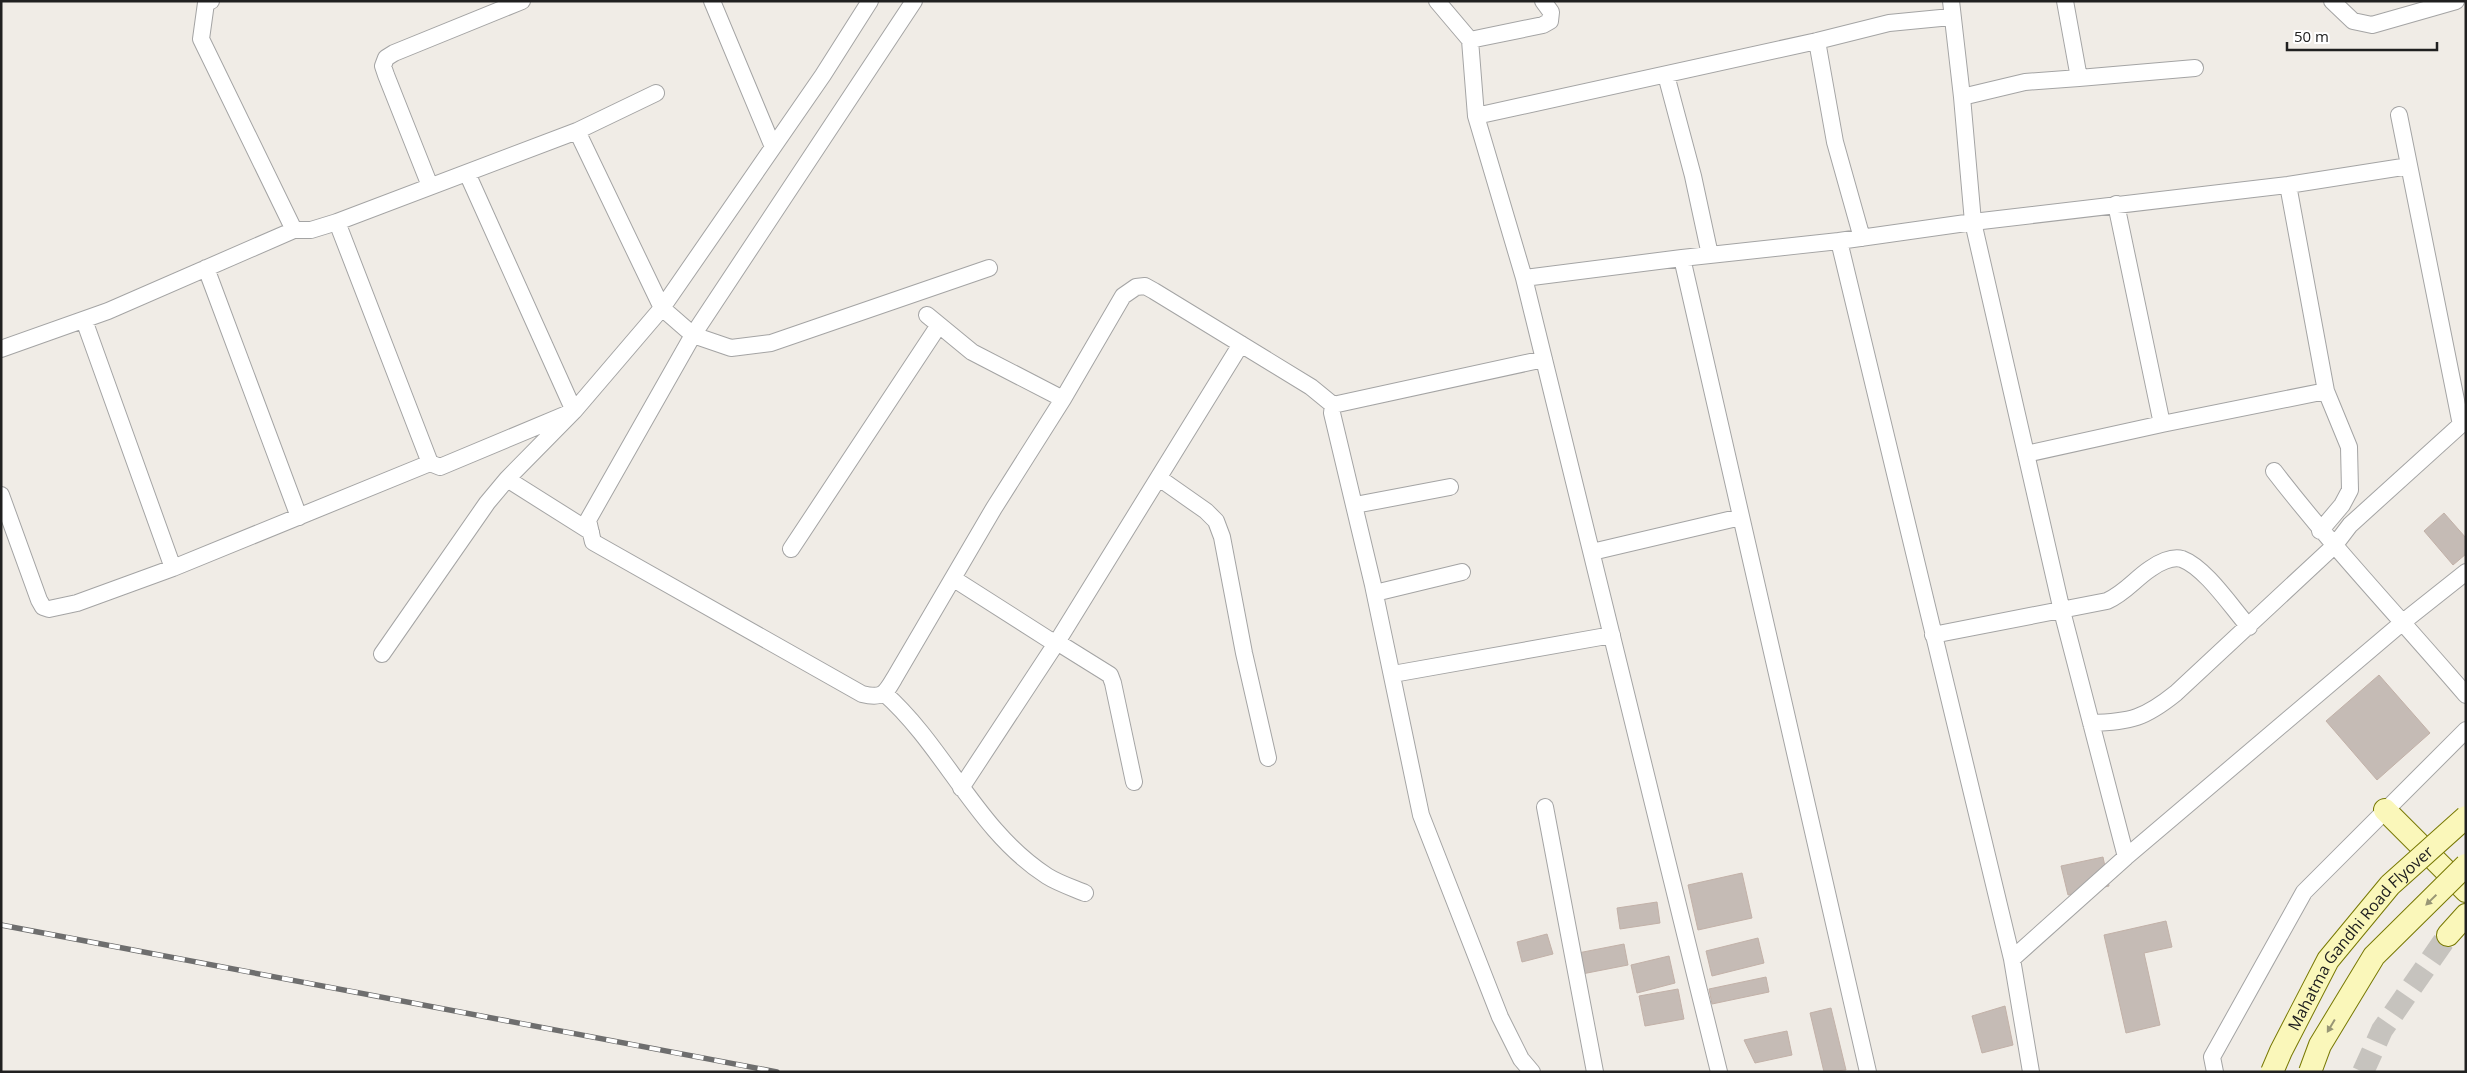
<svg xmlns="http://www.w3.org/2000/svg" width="2467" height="1073" viewBox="0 0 2467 1073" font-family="'Open Sans',sans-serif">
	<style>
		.building { fill: #c5bbb5; stroke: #c2b1a8 }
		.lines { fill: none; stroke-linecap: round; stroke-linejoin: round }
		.secondary-tunnel { stroke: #c6c3be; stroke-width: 22; stroke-dasharray: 22 11; stroke-linecap: butt }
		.street-casing { stroke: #a4a4a4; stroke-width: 18 }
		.secondary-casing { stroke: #787904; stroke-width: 24 }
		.street { stroke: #fff; stroke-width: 16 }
		.secondary { stroke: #faf7ba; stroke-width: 22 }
		.rail-casing { stroke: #6e6e6e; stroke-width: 5.5 }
		.rail { stroke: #fff; stroke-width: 4; stroke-dasharray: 11; stroke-linecap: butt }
		.secondary-bridge-casing { stroke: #787904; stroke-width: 24; stroke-linecap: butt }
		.secondary-bridge { stroke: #faf7ba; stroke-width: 22 }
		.oneway { fill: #989675 }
		.labels { text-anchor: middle; stroke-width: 5; stroke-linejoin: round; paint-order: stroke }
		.street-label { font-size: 16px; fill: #202020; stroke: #fff }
	</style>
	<rect width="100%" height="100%" fill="#f0ece6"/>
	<path class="building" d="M2444,513L2466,538V554L2453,565L2424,531Z
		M2379,675L2430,733L2377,780L2326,721Z
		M2103,857L2109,886L2068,895L2061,866Z
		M1742,873L1752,918L1698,930L1688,885Z
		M1657,902L1660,923L1620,929L1617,908Z
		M2166,921L2172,947L2144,953L2160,1025L2126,1033L2104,935Z
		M1547,934L1553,954L1522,962L1517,942Z
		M1758,938L1764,963L1712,976L1706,951Z
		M1624,944L1628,965L1582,974L1578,953Z
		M1669,956L1675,983L1637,993L1631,965Z
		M1766,977L1769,992L1712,1004L1709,989Z
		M1678,989L1684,1019L1645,1026L1639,996Z
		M2005,1006L2013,1045L1982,1053L1972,1016Z
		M1831,1008L1846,1070L1824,1072L1810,1013Z
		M1787,1031L1792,1055L1755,1063L1744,1040Z"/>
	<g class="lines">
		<path class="secondary-tunnel" d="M2363,1072L2382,1030L2448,935"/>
		<defs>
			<path id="street" d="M211,1L206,3L201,39L294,230
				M712,1L773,147
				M870,1L823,75L662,308L693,335L731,348L771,343L989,268
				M914,1L693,335L588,520L593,542L862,694C883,699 885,694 895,677L994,508L1063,399L1123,296L1136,287L1145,286L1154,291L1311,387L1333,405
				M1437,1L1470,40L1476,116L1524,278
				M1951,1L1962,97
				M2065,1L2079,78L2025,82L1962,97L1973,222L2288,185L2409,166
				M2332,1L2353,21L2372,25L2456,1
				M1470,40L1543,25L1550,21L1551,12L1543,1
				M1817,41L1835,142L1862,238
				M1666,75L1693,176L1710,255
				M2079,78L2195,68
				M2399,115L2461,425
				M1476,116L1817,41L1889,23L1951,17
				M430,186L386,75L383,66L386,58L394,53L522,1
				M2116,204L2162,424L2326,391L2288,185
				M337,222L430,463L440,467L574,411L662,308L577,131
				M1839,241L1973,222L2062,611L2126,857L2012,959
				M1682,258L1839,241L2012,959L2031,1072
				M206,268L299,517
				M927,315L972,352L1063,399
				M84,320L173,568
				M1,349L108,311L294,230H311L337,222L577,131L656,93
				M2026,454L2162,424
				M2274,471C2334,549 2402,620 2466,695
				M1159,478L1206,511L1216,521L1222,537L1244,653L1268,758
				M507,479L591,532
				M1,495L39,600L43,607L49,609L77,603L173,568L430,463
				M1355,505L1450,487
				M2320,531L2342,505L2350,490L2349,447L2326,391
				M791,549L939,325
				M1592,552L1741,517
				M954,579L1048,639L1057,642L1241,344
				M1375,593L1462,572
				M1933,635L2107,601C2125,593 2135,579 2150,569C2158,563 2172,556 2182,559C2206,568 2232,608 2249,627
				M382,654L487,503L507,479L574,411L467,173
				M1393,674L1612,635
				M884,693C946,748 976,830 1047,876C1058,883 1073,888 1085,893
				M2091,723C2131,722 2145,718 2176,693L2334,546L2350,525L2466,420
				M961,788L1057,642L1110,675L1113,683L1134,782
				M1545,807L1595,1072
				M2126,857L2403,622L2466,572
				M1532,1072L1521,1059L1500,1017L1421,815L1373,585L1332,413L1333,405L1544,359
				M1719,1072L1524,278L1682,258L1868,1072
				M2215,1072L2212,1057L2304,892L2466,730"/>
			<path id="secondary" d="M2385,810L2466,891
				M2448,935L2466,915"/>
		</defs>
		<use href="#street" class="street-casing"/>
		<use href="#secondary" class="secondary-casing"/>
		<use href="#street" class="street"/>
		<use href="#secondary" class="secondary"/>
		<defs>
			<path id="rail" d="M1,925L777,1072"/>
		</defs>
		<use href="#rail" class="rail-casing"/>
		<use href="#rail" class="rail"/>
		<defs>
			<g id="secondary-bridge">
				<path id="s1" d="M2272,1072L2281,1051L2328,960L2390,885L2466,817"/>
				<path d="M2310,1072L2320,1045L2374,956L2466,865"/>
			</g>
		</defs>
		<use href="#secondary-bridge" class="secondary-bridge-casing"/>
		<use href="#secondary-bridge" class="secondary-bridge"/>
	</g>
	<defs><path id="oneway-solid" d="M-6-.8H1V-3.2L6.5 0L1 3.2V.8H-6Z" transform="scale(1.25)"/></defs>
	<g class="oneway">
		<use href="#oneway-solid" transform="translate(2431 900) rotate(136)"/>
		<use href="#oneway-solid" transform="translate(2331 1026) rotate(121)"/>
	</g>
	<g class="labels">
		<g class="street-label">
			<text dy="6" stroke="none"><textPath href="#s1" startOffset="162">Mahatma Gandhi Road Flyover</textPath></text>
		</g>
	</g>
	<rect width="2467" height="1073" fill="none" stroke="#202020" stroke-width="5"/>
	<path d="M2287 42v8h150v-8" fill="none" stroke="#202020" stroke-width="2.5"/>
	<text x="2294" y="42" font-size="15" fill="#202020" stroke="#ffffff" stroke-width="4" paint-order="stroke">50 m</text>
</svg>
